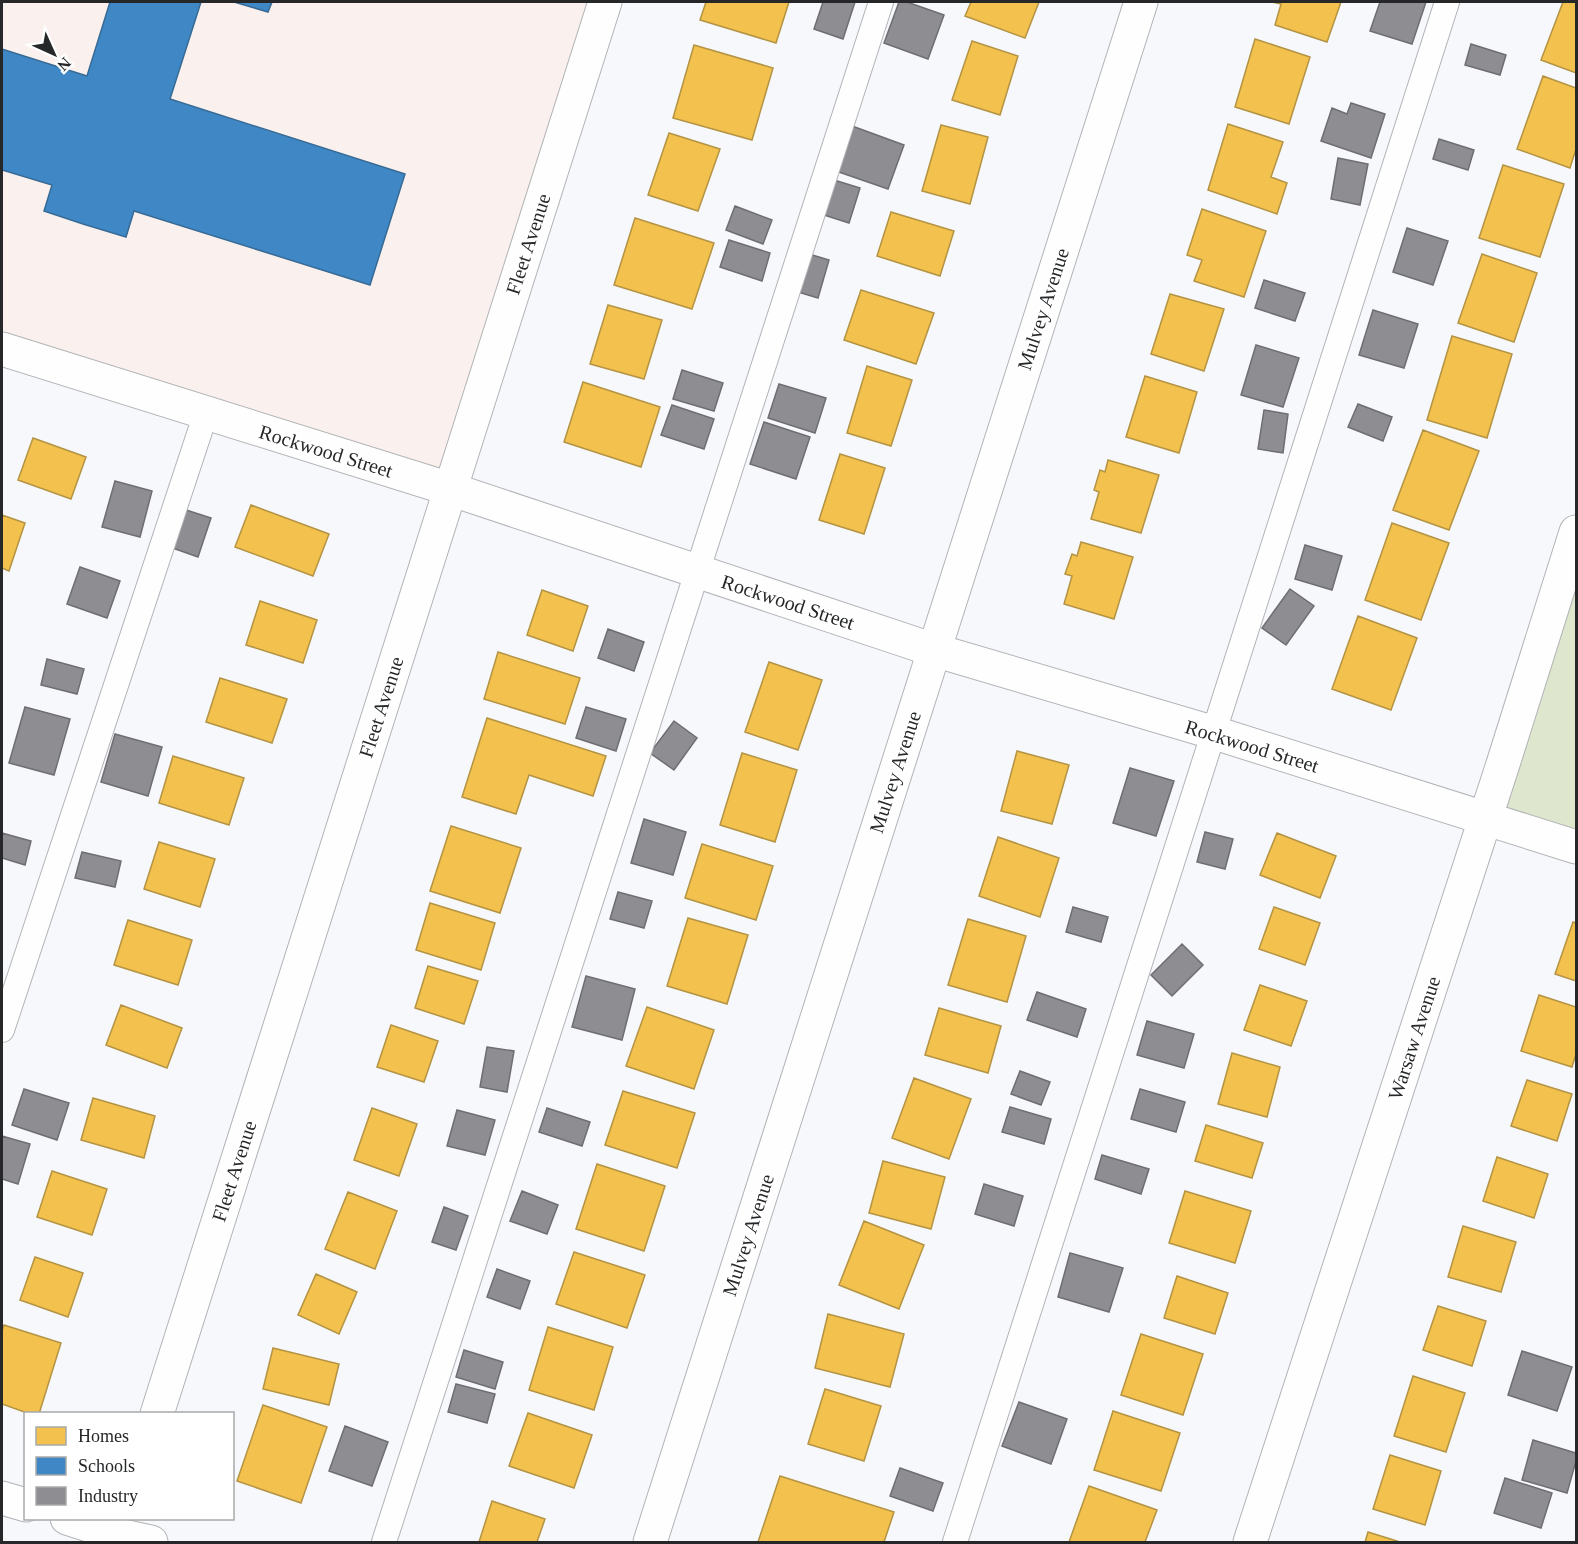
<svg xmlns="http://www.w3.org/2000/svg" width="1578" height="1544" viewBox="0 0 1578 1544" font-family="'Times New Roman',serif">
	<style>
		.education { fill: #faf0ed }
		.green { fill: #dee6cd }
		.homes { fill: #f2c14e; stroke: #b49343; stroke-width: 1.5 }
		.schools { fill: #3f88c5; stroke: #376b96; stroke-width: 1.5 }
		.industry { fill: #8d8d92; stroke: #6e6e72; stroke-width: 1.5 }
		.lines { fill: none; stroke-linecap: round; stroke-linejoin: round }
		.service-casing { stroke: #b2b4b7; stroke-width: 26 }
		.minor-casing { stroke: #b2b4b7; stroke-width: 35 }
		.service { stroke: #fefefe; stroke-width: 24 }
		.minor { stroke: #fefefe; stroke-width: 33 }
		.labels { text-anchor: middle; stroke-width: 6; stroke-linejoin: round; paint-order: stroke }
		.street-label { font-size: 20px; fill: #252729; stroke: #fff }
	</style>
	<rect width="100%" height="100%" fill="#f6f8fb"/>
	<path class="education" d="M2,2H605L450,489L2,349Z"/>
	<path class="green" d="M1576,532V847L1485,819Z"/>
	<path class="homes" d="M706,2H789L776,43L700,20Z
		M971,2H1039L1025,38L965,16Z
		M1272,2H1341L1327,42L1275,25L1281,4Z
		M1563,2H1576V73L1541,60Z
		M1255,39L1310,57L1289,124L1235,107Z
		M972,41L1018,56L1000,115L952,100Z
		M694,45L773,68L752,140L673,118Z
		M1543,76L1576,88V149L1570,168L1517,149Z
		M1228,124L1283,142L1271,177L1287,183L1277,214L1208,190Z
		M941,125L988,137L970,204L922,191Z
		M669,133L720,149L698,211L648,195Z
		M1503,165L1564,184L1540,257L1479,238Z
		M1202,209L1266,231L1244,297L1194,281L1202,260L1187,255Z
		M891,212L954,231L940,276L877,256Z
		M635,218L714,243L692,309L614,285Z
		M1482,254L1537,273L1514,342L1458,323Z
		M861,290L934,313L916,364L844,340Z
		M1170,294L1224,309L1204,371L1151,354Z
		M608,305L662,320L644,379L590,364Z
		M1452,336L1512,354L1487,438L1427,420Z
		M867,366L912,380L891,446L847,433Z
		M1145,376L1197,392L1179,453L1126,437Z
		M583,382L660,407L641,467L564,442Z
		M1423,430L1479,451L1449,530L1393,510Z
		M33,438L86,457L71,499L18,480Z
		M840,454L885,468L864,534L819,520Z
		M1108,460L1159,475L1141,533L1091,519L1099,492L1094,490L1100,470L1105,472Z
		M251,505L329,534L313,576L235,547Z
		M2,515L25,523L9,571L2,568Z
		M1392,523L1449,543L1421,620L1365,600Z
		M1081,542L1133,557L1114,619L1064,604L1072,576L1065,574L1072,554L1077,556Z
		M542,590L588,606L573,651L527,635Z
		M260,601L317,620L303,663L246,645Z
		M1358,616L1417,638L1391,710L1332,689Z
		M498,652L580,678L565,724L484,699Z
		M769,662L822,680L798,750L745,732Z
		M220,678L287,699L272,743L206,722Z
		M487,718L606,756L593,796L529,775L516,814L462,797Z
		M1017,751L1069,765L1052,824L1001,811Z
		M742,753L797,770L775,842L720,825Z
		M173,756L244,778L229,825L159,803Z
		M451,826L521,848L500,913L430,891Z
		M1277,833L1336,856L1320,898L1260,875Z
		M998,837L1059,858L1040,917L979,896Z
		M159,842L215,859L200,907L144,889Z
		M702,844L773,866L756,920L685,898Z
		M430,903L495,923L481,970L416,950Z
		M1274,907L1320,923L1305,965L1259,949Z
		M688,918L748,935L727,1004L667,986Z
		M968,919L1026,936L1007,1002L948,985Z
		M128,920L192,940L178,985L114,965Z
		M1573,922L1576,923V981L1555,974Z
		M428,966L478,981L464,1024L415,1008Z
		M1260,985L1307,1001L1291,1046L1244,1030Z
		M1539,995L1576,1007V1054L1572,1067L1521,1051Z
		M121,1005L182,1028L167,1068L106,1045Z
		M647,1007L714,1030L694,1089L626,1066Z
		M939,1008L1001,1026L988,1073L925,1055Z
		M391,1025L438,1041L424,1082L377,1067Z
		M1232,1053L1280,1067L1267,1117L1218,1104Z
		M914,1078L971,1099L949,1159L892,1138Z
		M1527,1080L1572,1094L1557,1141L1511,1126Z
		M623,1091L695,1113L677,1168L605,1145Z
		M93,1098L155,1116L144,1158L81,1140Z
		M372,1108L417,1124L399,1176L354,1160Z
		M1206,1125L1263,1143L1252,1178L1195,1161Z
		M1497,1157L1548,1174L1534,1218L1483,1201Z
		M883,1161L945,1177L931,1229L869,1213Z
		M597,1164L665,1186L644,1251L576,1229Z
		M52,1171L107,1189L92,1235L37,1217Z
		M1185,1191L1251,1211L1235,1263L1169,1243Z
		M348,1192L397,1211L375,1269L325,1249Z
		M864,1221L924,1245L899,1309L839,1285Z
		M1463,1226L1516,1242L1501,1292L1448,1277Z
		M574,1252L645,1275L627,1328L556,1304Z
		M35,1257L83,1273L68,1317L20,1300Z
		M316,1274L357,1292L339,1334L298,1315Z
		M1177,1276L1228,1293L1215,1334L1164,1318Z
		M1438,1306L1486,1321L1472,1366L1423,1350Z
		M828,1314L904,1334L890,1387L815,1368Z
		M4,1325L61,1343L39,1414H30L2,1404V1331Z
		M548,1327L613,1347L594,1410L529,1390Z
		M1141,1334L1203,1354L1183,1415L1121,1395Z
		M273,1348L339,1364L329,1405L263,1389Z
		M1413,1376L1465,1393L1446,1452L1394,1436Z
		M825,1389L881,1406L864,1461L808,1444Z
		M263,1405L327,1427L301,1503L237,1481Z
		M1113,1411L1180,1433L1161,1491L1094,1470Z
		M528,1413L592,1435L574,1488L509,1466Z
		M1390,1455L1441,1471L1425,1525L1373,1509Z
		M780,1476L894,1512L884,1542H758Z
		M1089,1486L1157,1510L1145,1542H1069Z
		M492,1501L545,1519L537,1542H479Z
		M1368,1532L1400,1542H1365Z"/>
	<path class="schools" d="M110,2H201L170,99L405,174L370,285L134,211L126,237L83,224L44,211L52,185L2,170V49L87,76Z
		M234,2H272L268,12Z"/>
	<path class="industry" d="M823,2H855L843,39L814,29Z
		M899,2H907L944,15L928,59L884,43Z
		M1380,2H1426L1412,44L1370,31Z
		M1471,44L1506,55L1500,75L1465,65Z
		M1351,103L1385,114L1371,158L1321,141L1332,108L1347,114Z
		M852,126L904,145L888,189L836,171Z
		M1439,139L1474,150L1468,170L1433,159Z
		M1338,158L1368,164L1360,205L1331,199Z
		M834,180L860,188L849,223L824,215Z
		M735,206L772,220L763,244L726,230Z
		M1407,228L1448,241L1433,285L1393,272Z
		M729,240L770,253L762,281L720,267Z
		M809,254L829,260L818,298L798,292Z
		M1264,280L1305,293L1295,321L1255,308Z
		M1373,310L1418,324L1404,368L1359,355Z
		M1256,345L1299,358L1283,407L1241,395Z
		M682,370L723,383L714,411L673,399Z
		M779,384L826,398L815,433L768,418Z
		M1358,404L1392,417L1383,441L1348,427Z
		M672,405L714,419L704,449L661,435Z
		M1264,410L1288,414L1283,453L1258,449Z
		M764,422L810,437L796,479L750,464Z
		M115,481L152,491L140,537L102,527Z
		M180,508L211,518L198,557L167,546Z
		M1305,545L1342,556L1332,590L1295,579Z
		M80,567L120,581L107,618L67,604Z
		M1290,589L1314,606L1286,645L1262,628Z
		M608,629L644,642L634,671L598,658Z
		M47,659L84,669L77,694L41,685Z
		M25,707L70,719L54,775L9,763Z
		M586,707L626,719L616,751L576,738Z
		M674,721L697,738L674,770L650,753Z
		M115,734L162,747L148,796L101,782Z
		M1130,768L1174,781L1156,836L1113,823Z
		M644,819L686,832L673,875L631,863Z
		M1205,832L1233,839L1225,869L1197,862Z
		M2,833L31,841L25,865L2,858Z
		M82,852L121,861L115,887L75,878Z
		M618,892L652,901L644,928L610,919Z
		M1073,907L1108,917L1101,942L1066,932Z
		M1182,944L1203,965L1172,996L1151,975Z
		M586,976L635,989L622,1040L572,1027Z
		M1037,992L1086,1009L1077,1037L1027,1020Z
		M1147,1021L1194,1034L1184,1068L1137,1055Z
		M487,1047L514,1051L507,1092L480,1087Z
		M1020,1071L1050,1082L1041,1105L1011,1094Z
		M24,1089L69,1103L57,1140L12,1125Z
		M1140,1089L1185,1102L1176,1132L1131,1119Z
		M1010,1107L1051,1119L1044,1144L1002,1132Z
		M547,1108L590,1122L582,1146L539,1132Z
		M457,1110L495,1120L485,1155L447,1146Z
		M2,1136L30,1144L18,1184L2,1179Z
		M1102,1155L1149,1169L1141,1194L1095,1179Z
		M984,1184L1023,1196L1014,1226L975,1214Z
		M522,1191L558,1205L547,1234L510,1221Z
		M444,1207L468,1216L456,1250L432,1242Z
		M1070,1253L1123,1268L1109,1312L1058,1297Z
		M497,1269L530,1281L520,1309L487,1297Z
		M464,1350L503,1362L495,1389L456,1377Z
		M1522,1351L1572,1367L1557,1411L1508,1395Z
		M456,1384L495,1394L487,1423L448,1412Z
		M1019,1402L1067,1419L1051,1464L1002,1446Z
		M345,1426L388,1442L372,1486L329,1471Z
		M1533,1440L1576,1453V1461L1567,1493L1522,1480Z
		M900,1468L943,1483L933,1511L890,1496Z
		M1505,1478L1552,1493L1541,1528L1494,1513Z"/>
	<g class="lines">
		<defs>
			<path id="service" d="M2,1030L206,413
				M384,1542L881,2
				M955,1542L1447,2"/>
			<path id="minor" d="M2,349L450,489L934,650L1215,733L1576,847
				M157,1414L605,2
				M2,1498L26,1505
				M67,1518L119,1535L151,1542
				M650,1542L1141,2
				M1250,1542L1503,764L1576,532"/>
		</defs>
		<use href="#service" class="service-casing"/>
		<use href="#minor" class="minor-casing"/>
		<use href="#service" class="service"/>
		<use href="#minor" class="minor"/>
	</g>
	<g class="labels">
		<g class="street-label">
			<text transform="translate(528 244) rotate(-72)" y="7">Fleet Avenue</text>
			<text transform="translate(1043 309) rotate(-72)" y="7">Mulvey Avenue</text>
			<text transform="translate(326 451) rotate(17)" y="7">Rockwood Street</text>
			<text transform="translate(788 602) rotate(18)" y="7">Rockwood Street</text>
			<text transform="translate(381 707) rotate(-72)" y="7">Fleet Avenue</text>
			<text transform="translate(1252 746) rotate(17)" y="7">Rockwood Street</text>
			<text transform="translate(895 772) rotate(-72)" y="7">Mulvey Avenue</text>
			<text transform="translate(1414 1038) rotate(-72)" y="7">Warsaw Avenue</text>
			<text transform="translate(234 1171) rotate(-72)" y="7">Fleet Avenue</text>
			<text transform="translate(748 1235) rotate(-72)" y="7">Mulvey Avenue</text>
		</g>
	</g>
	<rect width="1578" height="1544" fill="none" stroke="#252729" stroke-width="6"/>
	<rect x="24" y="1412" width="210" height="108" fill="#ffffff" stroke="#a8a9a9" stroke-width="1.5"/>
	<rect x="36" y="1427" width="30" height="18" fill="#f2c14e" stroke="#a8a9a9" stroke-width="1.5"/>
	<text x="78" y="1442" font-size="18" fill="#252729">Homes</text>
	<rect x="36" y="1457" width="30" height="18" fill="#3f88c5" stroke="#a8a9a9" stroke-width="1.5"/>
	<text x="78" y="1472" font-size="18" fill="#252729">Schools</text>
	<rect x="36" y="1487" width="30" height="18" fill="#8d8d92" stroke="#a8a9a9" stroke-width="1.5"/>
	<text x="78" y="1502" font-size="18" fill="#252729">Industry</text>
	<g transform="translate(54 54) rotate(135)" stroke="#ffffff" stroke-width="4.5" paint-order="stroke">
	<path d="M0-4.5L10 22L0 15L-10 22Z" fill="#252729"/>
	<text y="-9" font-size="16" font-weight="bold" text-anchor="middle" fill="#252729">N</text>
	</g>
</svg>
